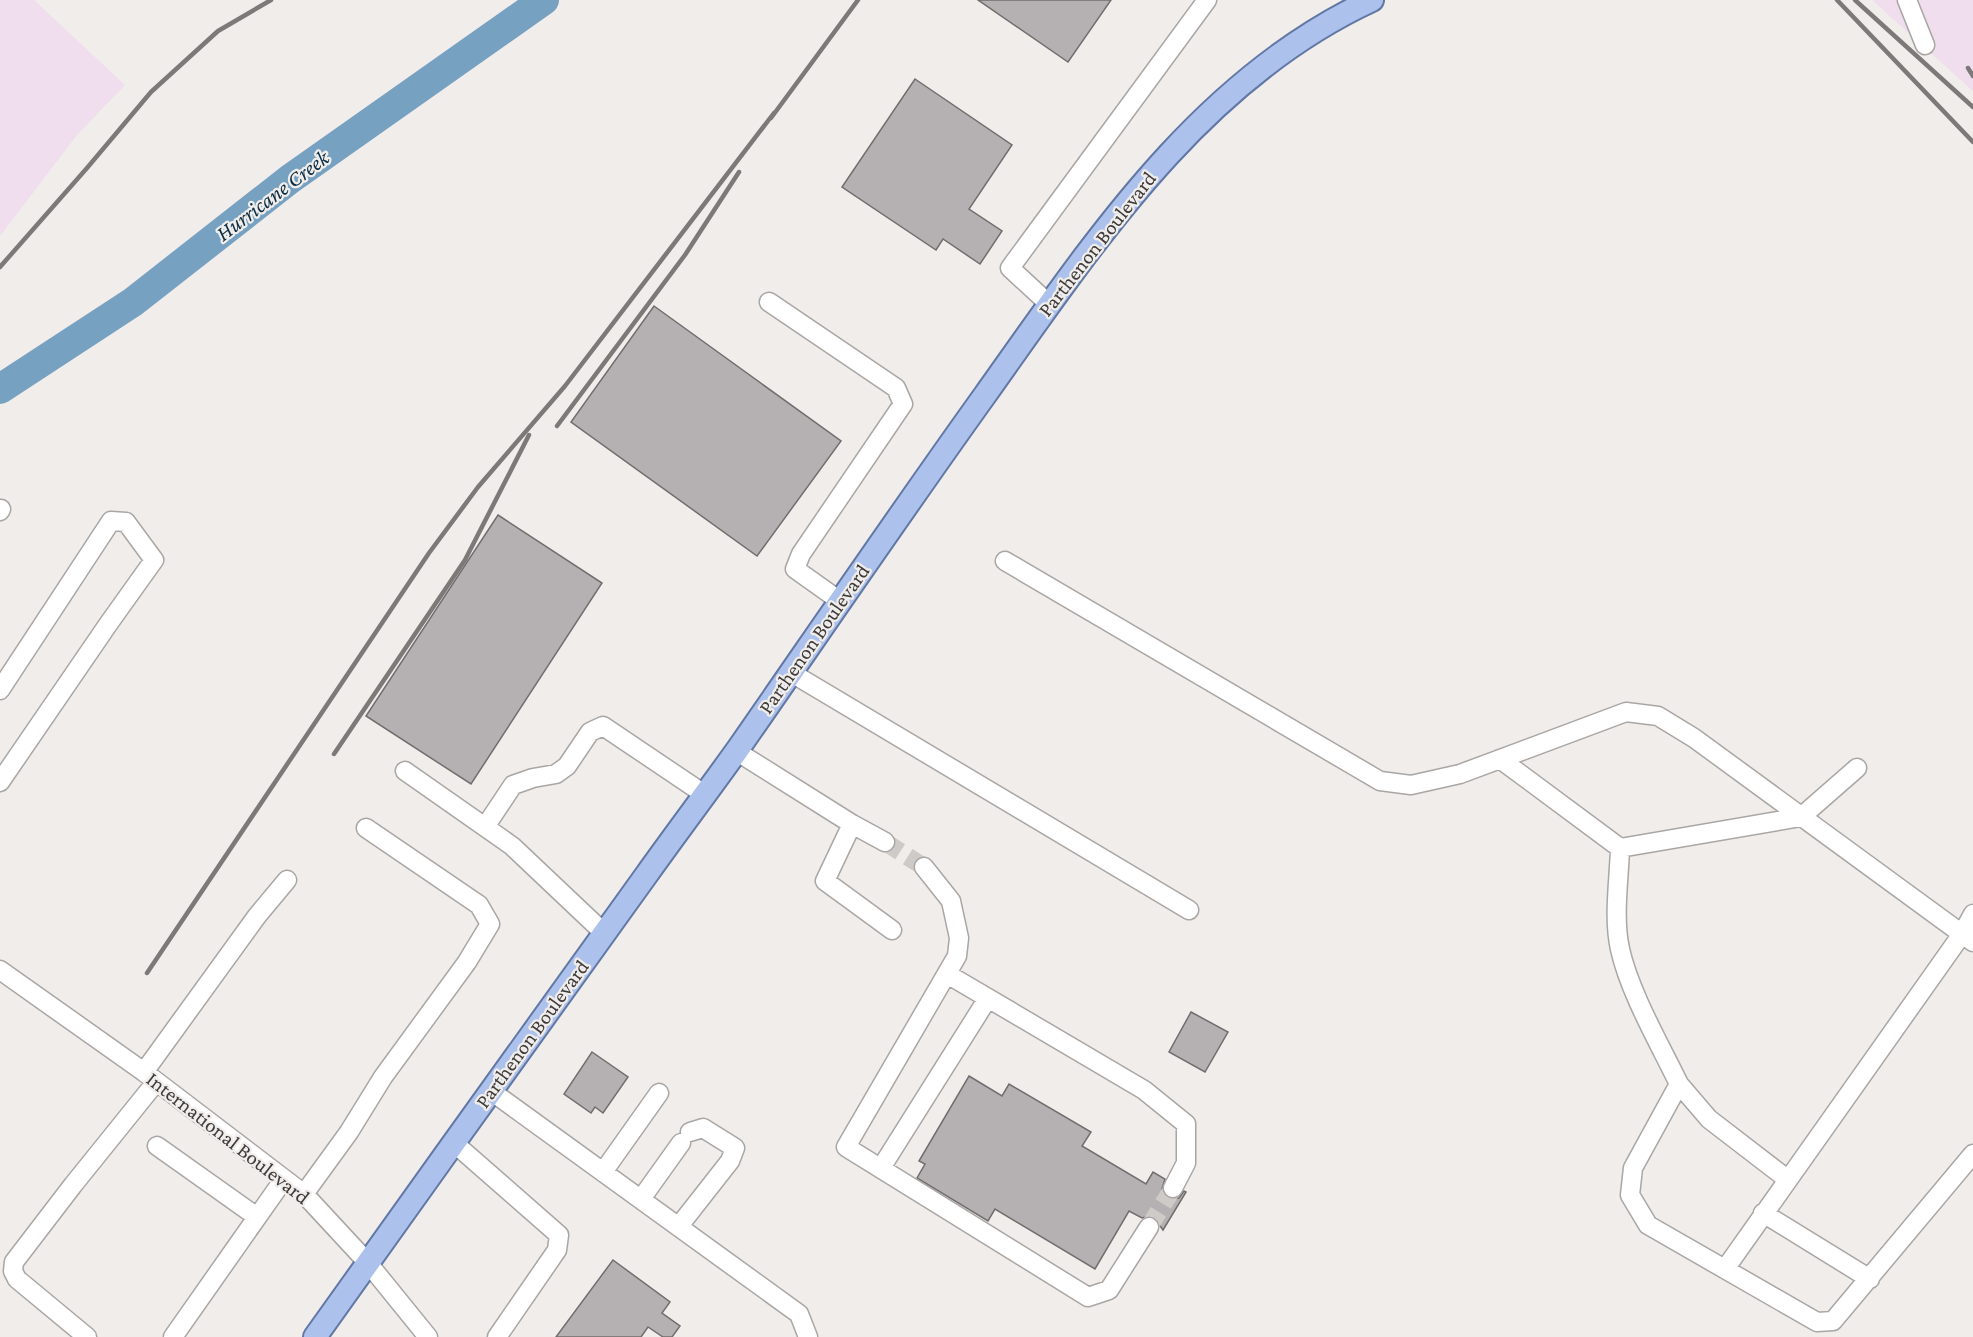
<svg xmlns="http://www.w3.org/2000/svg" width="1973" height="1337" viewBox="0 0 1973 1337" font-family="'Crimson Pro',serif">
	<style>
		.industrial { fill: #f0ddee }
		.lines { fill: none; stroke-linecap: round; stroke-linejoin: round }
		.river { stroke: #76a1c1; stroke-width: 30 }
		.building { fill: #b5b1b2; stroke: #716d6e; stroke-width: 1.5 }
		.minor-tunnel { stroke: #cdcac8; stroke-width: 18; stroke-dasharray: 18 9; stroke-linecap: butt }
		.minor-casing { stroke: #aaa6a4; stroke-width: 21 }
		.major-casing { stroke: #6177a4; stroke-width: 26 }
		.minor { stroke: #fff; stroke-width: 18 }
		.major { stroke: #acc1eb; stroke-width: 22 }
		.rail { stroke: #7c7a79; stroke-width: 4.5 }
		.labels { text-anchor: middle; stroke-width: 4.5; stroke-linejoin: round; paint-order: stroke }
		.street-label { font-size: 21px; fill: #3d3c3b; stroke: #f1edeb }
		.water-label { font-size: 22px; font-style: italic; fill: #092d44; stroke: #f1edeb }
	</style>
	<rect width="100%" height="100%" fill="#f1edeb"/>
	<path class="industrial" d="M0,0H34L125,85L77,135L0,236Z
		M1872,0H1973V91Z"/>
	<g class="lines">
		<path class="river" d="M0,389L133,302L290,179L544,0"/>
	</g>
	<path class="building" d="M978,0H1111L1068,62Z
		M915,79L1012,145L969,209L1002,231L980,264L943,239L936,250L842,187Z
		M654,306L841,441L757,556L571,422Z
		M498,515L602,583L471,784L366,716Z
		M1191,1012L1228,1032L1205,1072L1169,1052Z
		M592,1052L628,1077L603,1113L595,1107L591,1113L564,1094Z
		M969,1076L1002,1096L1009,1084L1091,1132L1082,1146L1146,1184L1153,1172L1165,1179L1162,1189L1167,1198L1173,1199L1179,1198L1184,1191L1186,1192L1163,1230L1154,1217L1149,1216L1142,1218L1129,1211L1095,1269L995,1209L988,1221L917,1178L925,1164L919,1161Z
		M613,1260L670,1302L662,1313L680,1326L672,1337H663L648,1327L641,1337H556Z"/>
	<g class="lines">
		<path class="minor-tunnel" d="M885,842L924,867
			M1149,1227L1173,1188"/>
		<defs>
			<path id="minor" d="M1907,0L1925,45
				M769,302L896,388L903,404L801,554L795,569L840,601
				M1049,304L1010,268L1207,0
				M0,511L1,509
				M1005,561L1380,781L1411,785L1460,774L1626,712L1658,716L1694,738L1973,942
				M790,672L1189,910
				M0,690L111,521L126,522L154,560L109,623L0,782
				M736,751L852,824L825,881L892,930
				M1500,759L1620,848L1801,817L1857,768
				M405,771L512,846L604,933
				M852,824L885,842
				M485,827L513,785L533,778L556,774L567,766L590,732L603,726L704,794
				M1620,848C1619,881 1613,917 1620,949C1629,991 1660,1045 1679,1084L1633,1168L1630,1195L1648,1225L1817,1322L1833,1321L1973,1154
				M924,867L951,901L959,938L957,956L846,1147L1088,1297L1109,1290L1149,1227
				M0,970L144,1072L304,1194L368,1263L428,1337
				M947,974L1144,1090L1186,1124V1163L1173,1188
				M144,1072L257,916L287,880
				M1679,1084L1709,1119L1787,1179
				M491,1091L799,1314L808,1337
				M454,1143L559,1235L557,1250L497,1337
				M157,1146L257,1217
				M881,1168L988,998
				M603,1172L659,1093
				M304,1194L349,1132L383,1077L467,962L490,924L479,905L366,828
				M641,1199L681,1143
				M1763,1213L1870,1279
				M679,1226L730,1161L735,1148L703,1128L690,1132
				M1725,1269L1962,934L1973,914
				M87,1337L17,1279L13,1271L14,1262L73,1185L156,1082
				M173,1337L284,1179"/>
			<path id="major" d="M315,1337C425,1182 536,1029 647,874C677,832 708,791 738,749C820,631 901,512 985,395C1092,245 1199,80 1372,0"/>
		</defs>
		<use href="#minor" class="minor-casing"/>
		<use href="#major" class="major-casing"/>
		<use href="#minor" class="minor"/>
		<use href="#major" class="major"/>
		<path class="rail" d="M1837,0L1973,142
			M1855,0L1973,107
			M1968,68L1973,76
			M771,118L858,0
			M0,267L87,168L151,92L218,31L271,0
			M557,426L685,255L739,172
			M334,754L465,560L529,435
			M147,973L429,553L478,487L565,386L774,113"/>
	</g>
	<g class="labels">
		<g class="street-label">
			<text transform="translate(1097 244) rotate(-52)" y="7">Parthenon Boulevard</text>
			<text transform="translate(814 639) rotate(-55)" y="7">Parthenon Boulevard</text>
			<text transform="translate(532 1034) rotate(-54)" y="7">Parthenon Boulevard</text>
			<text transform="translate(228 1138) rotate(38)" y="7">International Boulevard</text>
		</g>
		<g class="water-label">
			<text transform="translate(272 195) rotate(-37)" y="8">Hurricane Creek</text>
		</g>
	</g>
</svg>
